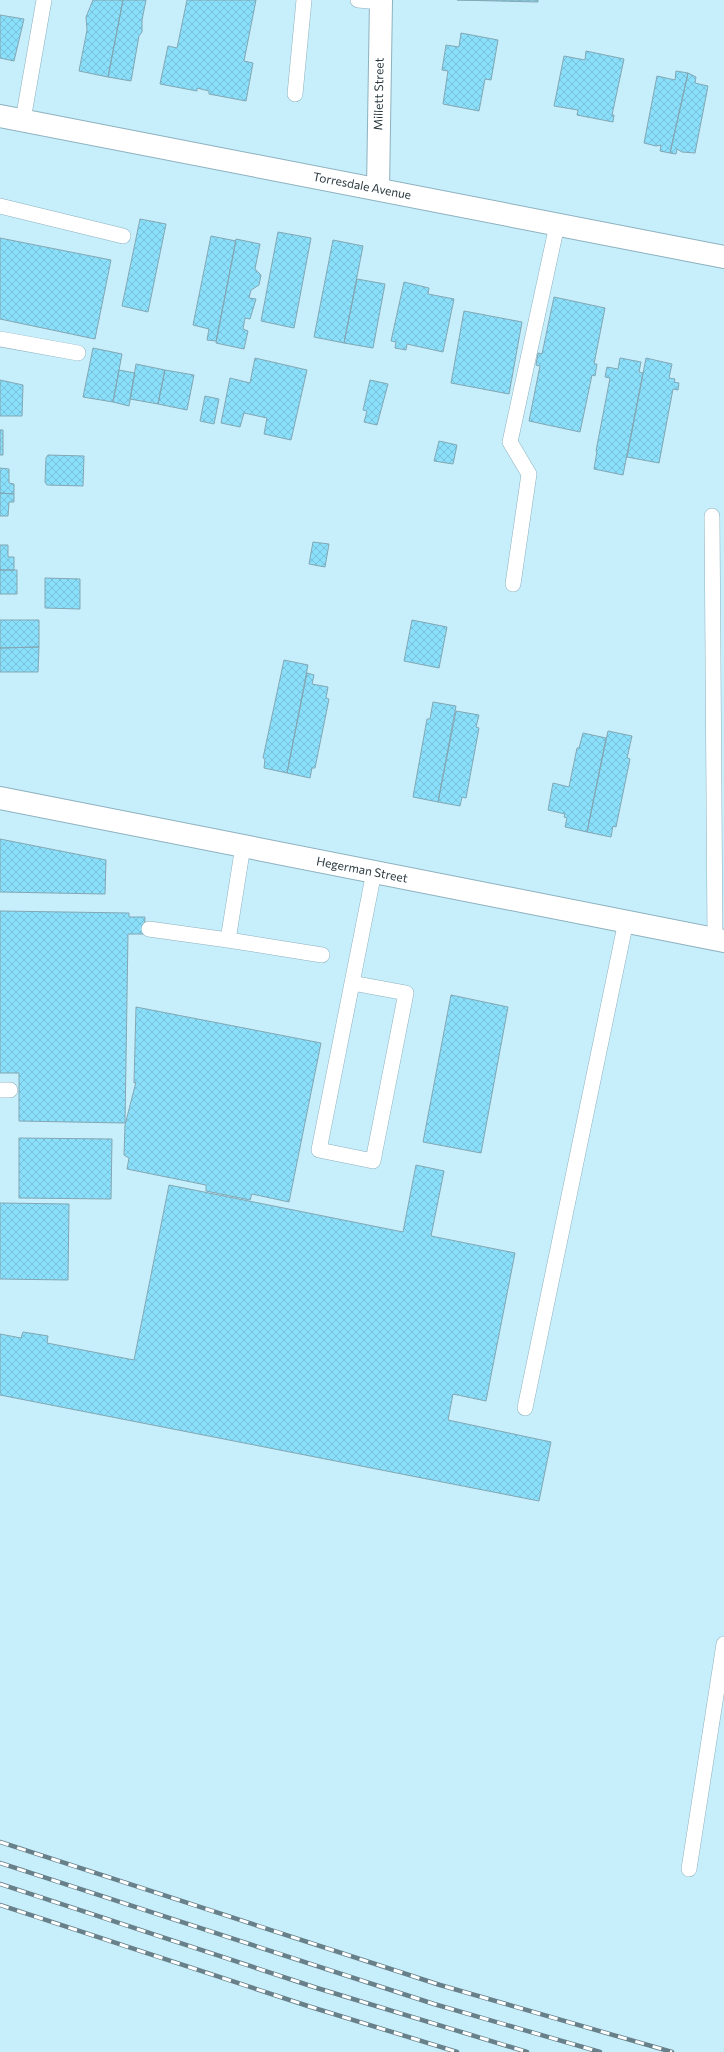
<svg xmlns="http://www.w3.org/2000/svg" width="724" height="2052" viewBox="0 0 724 2052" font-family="Commissioner,sans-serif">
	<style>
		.building { fill: url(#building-cross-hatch); stroke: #83a7b4 }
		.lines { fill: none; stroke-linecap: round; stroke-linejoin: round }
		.service-casing { stroke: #8db1be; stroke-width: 16 }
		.minor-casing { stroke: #8db1be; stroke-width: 24 }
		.tertiary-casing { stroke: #8db1be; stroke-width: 24 }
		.service { stroke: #fff; stroke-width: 15 }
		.minor { stroke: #fff; stroke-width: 22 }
		.tertiary { stroke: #fff; stroke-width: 22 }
		.rail-casing { stroke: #688089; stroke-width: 4.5 }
		.rail { stroke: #fff; stroke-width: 3; stroke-dasharray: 9; stroke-linecap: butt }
		.labels { text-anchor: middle; stroke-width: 3; stroke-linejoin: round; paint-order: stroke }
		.street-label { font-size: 12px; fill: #2b3a40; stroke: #fff }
	</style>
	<defs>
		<pattern id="building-cross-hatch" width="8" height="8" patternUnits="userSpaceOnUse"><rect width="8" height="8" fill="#8adffa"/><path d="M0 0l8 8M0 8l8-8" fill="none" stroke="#77c0d7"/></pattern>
	</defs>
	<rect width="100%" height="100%" fill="#c7eefb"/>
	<path class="building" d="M93,0H123L108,77L79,71L87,30L86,17Z
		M123,0H146L142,20V32L139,36L131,81L108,77Z
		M187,0H256L244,61L253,63L246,101L209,94V91L197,88V91L160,84L168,46L177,48Z
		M457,0H538V2Z
		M0,15L24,19L14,61L0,58Z
		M461,33L498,40L491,80L485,79L479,111L443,104L448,71L442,70L446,45L459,47Z
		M586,51L624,59L612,115H614L613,122L577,115L578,110L554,106L564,56L585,60Z
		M676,71L688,73L670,153L660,151L661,145L656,146L644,143L657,76L675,80Z
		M688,73L696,77L695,83L708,86L695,153L682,152L677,149L676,154L670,153Z
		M140,219L166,224L148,312L122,306Z
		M278,232L311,238L294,328L261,321Z
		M211,236L236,241L216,341L207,340L209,329L193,325Z
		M0,238L111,260L95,339L0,319Z
		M236,239L260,244L255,269L261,275L259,285L251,290L249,298L256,299L250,319L245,318L243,329L248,331L244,349L216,343Z
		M333,240L363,246L344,343L314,337Z
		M357,279L385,284L373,348L344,343Z
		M404,282L429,288L428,294L454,299L443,352L407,344L406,350L395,348L396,342L391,341Z
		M554,297L605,308L594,364H597L595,376L592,375L580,432L529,421L540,366L536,365L538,353L542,354Z
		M464,311L522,322L509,394L451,383Z
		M93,348L122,354L113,402L83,397Z
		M255,358L307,370L291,440L264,434L267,418L244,413L240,427L221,423L230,378L250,383Z
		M620,358L641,362L639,372L643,373L623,475L594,469L597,451H596L610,378L605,377L607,367L618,369Z
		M646,358L672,364L669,378L675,379L674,382L679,383L678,390L673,389L659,463L627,457Z
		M136,364L165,370L158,404L130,399Z
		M119,370L135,373L129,406L113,402Z
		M165,370L194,375L187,410L158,404Z
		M0,380L23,385L22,416H0Z
		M370,380L388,384L377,425L364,422L367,411L363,410Z
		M205,396L219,399L214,424L200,421Z
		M0,430H3V455H0Z
		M439,441L457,445L453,464L434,461Z
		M48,455L84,456L83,486L47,485L45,482L46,458Z
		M0,468L9,469V483L14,484V494L0,493Z
		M0,493L14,494V502H9L8,516H0Z
		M313,542L329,544L325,567L309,564Z
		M0,545H8V557H14V570H0Z
		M0,570H17V594H0Z
		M45,578L80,579V609L45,608Z
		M0,620H39V647L0,648Z
		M412,620L447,627L439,668L404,661Z
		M39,647L38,672H0V648Z
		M284,660L308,665L287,773L264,768L265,759L263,758Z
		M307,673L314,675L312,684L328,687L326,698L329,699L315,768H312L310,778L287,773Z
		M433,702L456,706L438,802L413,797L427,719H430Z
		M456,711L479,715L476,727L479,728L466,798L462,797L460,806L438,802Z
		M608,731L632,736L627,758L630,759L616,827L613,826L611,837L587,832Z
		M583,733L606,738L587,832L565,827L567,818L564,817L565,814L548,810L553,783L569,787L577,748H579Z
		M0,839L106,860L105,894L0,892Z
		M0,911L129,913V917H145L144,934H128L125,1123L19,1121V1073H0Z
		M451,995L508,1007L481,1153L423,1142Z
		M136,1007L321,1043L289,1202L252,1194L250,1200L206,1191V1185L127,1169L129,1158L124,1155L125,1125L136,1082L134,1083Z
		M19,1138L112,1139L111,1199L19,1198Z
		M416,1165L444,1171L431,1236L515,1253L486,1401L453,1394L448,1420L551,1442L539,1501L0,1395V1334L21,1338L23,1332L48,1336L47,1343L134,1360L169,1185L403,1232Z
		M0,1203L69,1204L68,1280L0,1279Z"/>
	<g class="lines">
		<defs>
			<path id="service" d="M358,0L381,2
				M295,94L304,0
				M23,120L44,0
				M0,206L123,236
				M0,339L78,353
				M712,516L715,939
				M513,584L529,474L510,442L557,225
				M243,846L228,940L322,955
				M149,929L228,940
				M352,983L319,1150L373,1161L406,993L352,983L374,872
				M0,1090H10
				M525,1408L626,921
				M689,1869L724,1644"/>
			<path id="minor" d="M378,189L381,0
				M0,798L724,941"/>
			<path id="tertiary" d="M0,116L724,257"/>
		</defs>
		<use href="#service" class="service-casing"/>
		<use href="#minor" class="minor-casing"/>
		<use href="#tertiary" class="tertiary-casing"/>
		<use href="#service" class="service"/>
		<use href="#minor" class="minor"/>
		<use href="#tertiary" class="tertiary"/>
		<defs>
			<path id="rail" d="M0,1842L440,1985L672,2052
				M0,1863L434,2004L600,2052
				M0,1884L317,1988L527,2052
				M0,1905L311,2007L457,2052"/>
		</defs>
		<use href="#rail" class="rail-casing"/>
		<use href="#rail" class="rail"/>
	</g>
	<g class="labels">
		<g class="street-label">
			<text transform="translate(379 94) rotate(-89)" y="4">Millett Street</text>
			<text transform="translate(362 186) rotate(11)" y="4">Torresdale Avenue</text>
			<text transform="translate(362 870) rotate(11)" y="4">Hegerman Street</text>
		</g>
	</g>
</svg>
